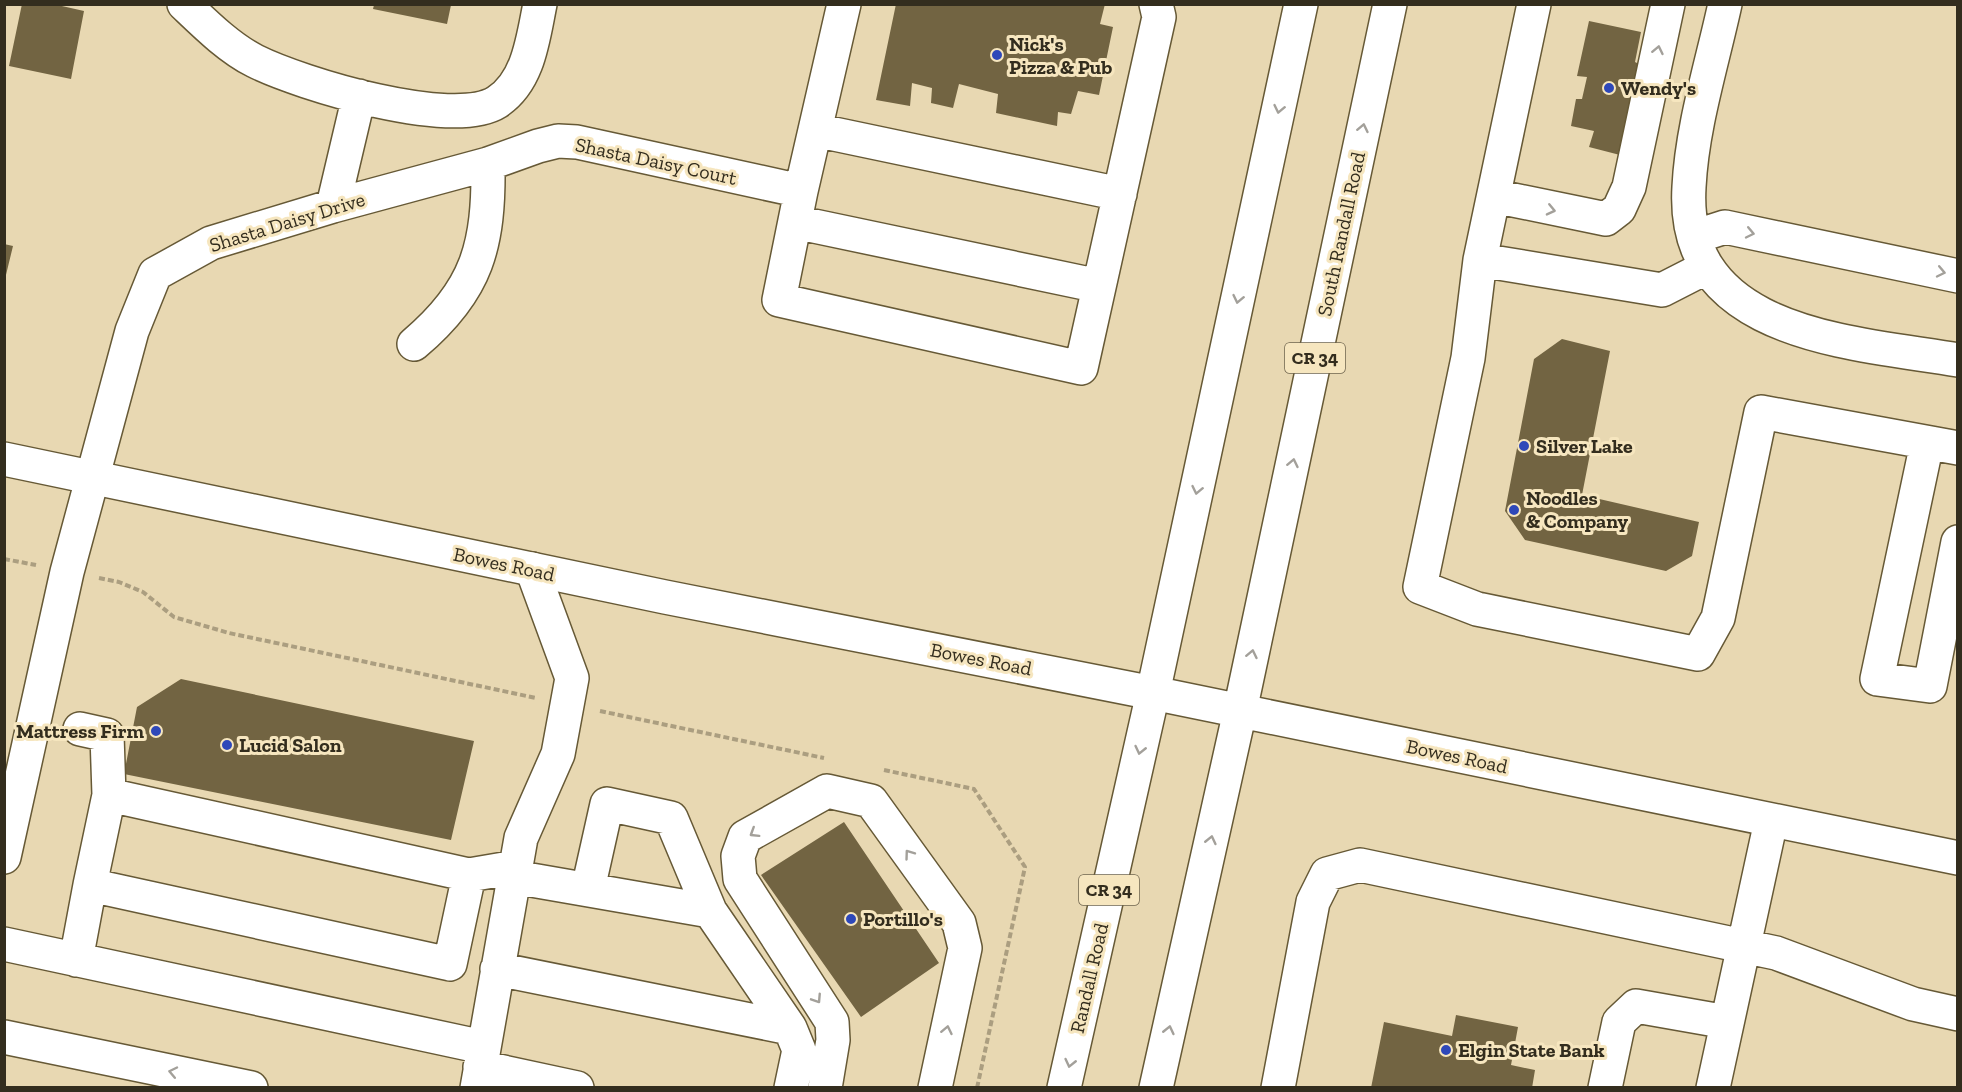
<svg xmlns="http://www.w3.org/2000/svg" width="1962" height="1092" viewBox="0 0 1962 1092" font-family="'Zilla Slab',serif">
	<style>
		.building { fill: #726442 }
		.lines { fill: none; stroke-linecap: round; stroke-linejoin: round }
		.minor-casing { stroke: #665936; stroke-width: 36 }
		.major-casing { stroke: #665936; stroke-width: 36 }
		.path { stroke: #ab9e80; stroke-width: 4; stroke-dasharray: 6 3; stroke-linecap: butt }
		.minor { stroke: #fff; stroke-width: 33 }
		.major { stroke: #fff; stroke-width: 33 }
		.oneway { stroke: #a3a09a }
		.poi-dot { fill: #2e48b9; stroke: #f6e6bf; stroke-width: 2 }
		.labels { text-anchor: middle; stroke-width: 6; stroke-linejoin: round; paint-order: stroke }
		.shield { fill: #f6e6bf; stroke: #6e644e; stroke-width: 1.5 }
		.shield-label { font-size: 18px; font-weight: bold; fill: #332d1e }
		.poi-label { font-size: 20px; font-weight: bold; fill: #332d1e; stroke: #f6e6bf; text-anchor: start }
		.street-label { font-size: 20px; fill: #332d1e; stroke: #f6e6bf }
	</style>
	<rect width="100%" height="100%" fill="#e8d8b2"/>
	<path class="building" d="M22,4H53L84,11L71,79L9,66Z
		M896,4H1105L1100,24L1113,27L1099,95L1078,91L1071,114L1058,112L1057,126L996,113L998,94L959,84L953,108L931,103L932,88L912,83L910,106L876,100Z
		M374,5H451L447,24L373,9Z
		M1589,21L1641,32L1635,62L1639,64L1620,155L1589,147L1594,131L1571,126L1576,99H1582L1587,77L1577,76Z
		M4,244L13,246L5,279H4Z
		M1562,339L1610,351L1582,495L1699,522L1692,556L1666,571L1525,540L1505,511L1534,359Z
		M181,679L474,741L451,840L124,774L137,707Z
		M844,822L939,963L861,1017L761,875Z
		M1456,1015L1518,1027L1511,1065L1535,1070L1532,1088H1371L1384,1022L1452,1036Z"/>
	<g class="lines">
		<defs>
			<path id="minor" d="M184,4C205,24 229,48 255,61C301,84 453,130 497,102C529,81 533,38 540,4
				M844,4L801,191L779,300L1081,368L1159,17L1156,4
				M1534,4L1480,260L1468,358L1420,587L1477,609L1698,654L1718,618L1761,412L1958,448
				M1725,4C1712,64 1692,126 1689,187C1680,336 1852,342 1958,360
				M815,130L1120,194
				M1494,196L1606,219L1619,209L1629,187L1668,4
				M333,206L359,96
				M795,222L1099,286
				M1694,237L1725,227L1958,276
				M1480,260L1662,290L1705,268
				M414,344C478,290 489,245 488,164
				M1927,443L1877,679L1930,686L1958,542
				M80,729L107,735L109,795
				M4,857L67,572L132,331L155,274L211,243L333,206L488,164L538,146L558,141L577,142L801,191
				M469,875L450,964L90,885L109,795L469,875L516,867
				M588,889L607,804L671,818L710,911
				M4,944L483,1047
				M76,960L90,885
				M497,969L790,1028L710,911L514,877
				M790,1028L799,1050L791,1088
				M4,1037L251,1088
				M480,1067L577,1088
				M477,1088L521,838L558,754L572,678L532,569
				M825,1088L833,1040L832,1022L740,879L738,856L745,837L827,791L871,801L959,923L965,948L935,1088
				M1278,1088L1313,902L1327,874L1360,865L1776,953L1913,1004L1958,1014
				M1605,1088L1619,1022L1636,1006L1727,1022
				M1713,1088L1771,821"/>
			<path id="major" d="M4,459L665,597L1153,693L1958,858
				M1064,1088L1153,693L1301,4
				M1156,1088L1240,711L1390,4"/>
		</defs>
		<use href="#minor" class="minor-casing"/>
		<use href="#major" class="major-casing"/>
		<path class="path" d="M4,559L36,565
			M99,578L119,582L143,592L174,617L229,633L536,698
			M600,711L824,758
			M884,770L974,789L1025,867L977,1088"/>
		<use href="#minor" class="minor"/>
		<use href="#major" class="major"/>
	</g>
	<defs><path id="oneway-chevron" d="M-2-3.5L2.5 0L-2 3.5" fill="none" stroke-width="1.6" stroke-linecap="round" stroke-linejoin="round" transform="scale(1.5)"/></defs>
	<g class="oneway">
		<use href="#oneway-chevron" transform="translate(1658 50) rotate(-78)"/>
		<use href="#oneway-chevron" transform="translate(1279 109) rotate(102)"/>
		<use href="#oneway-chevron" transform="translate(1363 128) rotate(-78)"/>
		<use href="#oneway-chevron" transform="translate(1551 210) rotate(13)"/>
		<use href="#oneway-chevron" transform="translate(1750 233) rotate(12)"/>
		<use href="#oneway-chevron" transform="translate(1941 272) rotate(12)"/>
		<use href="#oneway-chevron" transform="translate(1238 299) rotate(102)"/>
		<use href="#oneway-chevron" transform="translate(1293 463) rotate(-78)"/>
		<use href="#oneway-chevron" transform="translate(1197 490) rotate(102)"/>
		<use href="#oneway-chevron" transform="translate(1252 654) rotate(-78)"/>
		<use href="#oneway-chevron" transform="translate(1140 750) rotate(103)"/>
		<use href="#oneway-chevron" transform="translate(754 833) rotate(148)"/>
		<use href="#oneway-chevron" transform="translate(1211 840) rotate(-77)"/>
		<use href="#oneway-chevron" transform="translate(909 854) rotate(-126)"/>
		<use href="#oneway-chevron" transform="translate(817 999) rotate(57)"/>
		<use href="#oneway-chevron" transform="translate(947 1030) rotate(-78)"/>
		<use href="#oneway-chevron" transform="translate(1169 1030) rotate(-77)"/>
		<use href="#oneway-chevron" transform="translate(1070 1063) rotate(103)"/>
		<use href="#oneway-chevron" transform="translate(173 1072) rotate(-168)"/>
	</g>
	<g class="poi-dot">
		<circle cx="997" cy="55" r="6"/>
		<circle cx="1609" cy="88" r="6"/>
		<circle cx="1524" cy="446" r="6"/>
		<circle cx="1514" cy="510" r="6"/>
		<circle cx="156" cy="731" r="6"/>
		<circle cx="227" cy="745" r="6"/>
		<circle cx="851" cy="919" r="6"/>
		<circle cx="1446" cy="1050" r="6"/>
	</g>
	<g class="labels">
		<g class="shield">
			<rect x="1285" y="343" width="60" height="30" rx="4.5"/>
			<rect x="1079" y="875" width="60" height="30" rx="4.5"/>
		</g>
		<g class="shield-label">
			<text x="1315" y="364">CR 34</text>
			<text x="1109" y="896">CR 34</text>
		</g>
		<g class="poi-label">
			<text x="1009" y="51">Nick's<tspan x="1009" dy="23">Pizza &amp; Pub</tspan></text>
			<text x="1621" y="95">Wendy's</text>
			<text x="1536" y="453">Silver Lake</text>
			<text x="1526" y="505">Noodles<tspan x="1526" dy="23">&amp; Company</tspan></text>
			<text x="144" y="738" text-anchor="end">Mattress Firm</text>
			<text x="239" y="752">Lucid Salon</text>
			<text x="863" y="926">Portillo's</text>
			<text x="1458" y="1057">Elgin State Bank</text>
		</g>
		<g class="street-label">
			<text transform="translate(656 161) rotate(12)" y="7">Shasta Daisy Court</text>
			<text transform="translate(287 222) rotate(-17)" y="7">Shasta Daisy Drive</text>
			<text transform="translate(1341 234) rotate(-78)" y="7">South Randall Road</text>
			<text transform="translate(504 564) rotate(12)" y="7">Bowes Road</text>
			<text transform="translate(981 659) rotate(11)" y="7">Bowes Road</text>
			<text transform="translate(1457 756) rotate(12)" y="7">Bowes Road</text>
			<text transform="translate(1089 978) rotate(-77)" y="7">Randall Road</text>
		</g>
	</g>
	<rect width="1962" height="1092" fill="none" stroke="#332d1e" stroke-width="12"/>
</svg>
